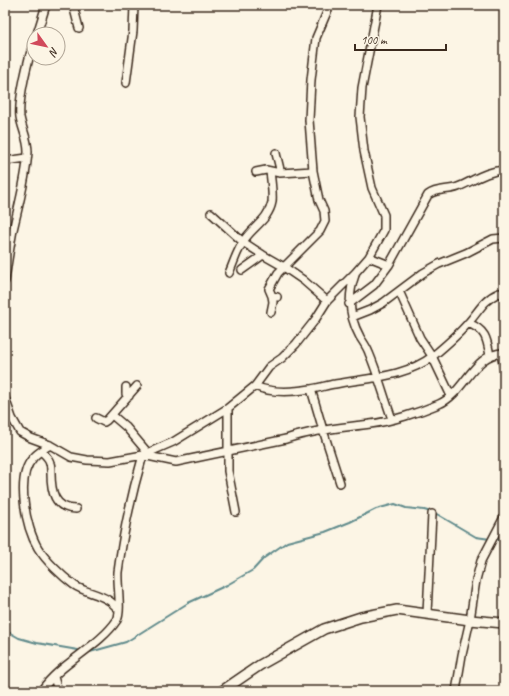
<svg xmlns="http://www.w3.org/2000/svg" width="509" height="696" viewBox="0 0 509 696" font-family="Caveat,sans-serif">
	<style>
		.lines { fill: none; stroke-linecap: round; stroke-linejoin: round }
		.stream { stroke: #618b8c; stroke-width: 2 }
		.minor-casing { stroke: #3b2a1e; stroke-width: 10 }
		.tertiary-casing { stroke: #3b2a1e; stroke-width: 12 }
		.minor { stroke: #fcf5e5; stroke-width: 7 }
		.tertiary { stroke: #fcf5e5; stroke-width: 9 }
	</style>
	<rect width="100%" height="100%" fill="#fcf5e5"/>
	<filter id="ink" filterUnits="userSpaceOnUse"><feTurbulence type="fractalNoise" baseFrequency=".025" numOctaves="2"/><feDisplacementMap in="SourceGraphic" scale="8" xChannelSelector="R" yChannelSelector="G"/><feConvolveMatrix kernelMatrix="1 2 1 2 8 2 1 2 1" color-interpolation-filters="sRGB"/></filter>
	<g filter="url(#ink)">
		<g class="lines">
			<path class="stream" d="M496,538L502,541H504
				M5,630L19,638L37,643L78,650
				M90,652L126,642L188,603L227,585L253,570L264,558L287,542L325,532L350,522L376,509L395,504L406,508L424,510L435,513L476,537L490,539"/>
			<defs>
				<path id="minor" d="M73,5L79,28
					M37,34L46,5
					M126,83L133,31L134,5
					M276,153C277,160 280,164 280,173
					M5,161L27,158
					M256,172L266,170L280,173L313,171
					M211,213L243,242L263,255L284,267L303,280L327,301
					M369,257L389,265
					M242,270L263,255
					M229,273C234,262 237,250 245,239C253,227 269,219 272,202C273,193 271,181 270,171
					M355,275C347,297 349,317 360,337C363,342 367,347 369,353C378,374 384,397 392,419
					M5,281C7,264 10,247 13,230C19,204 26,179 28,152C28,139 22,129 20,117C18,100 28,59 34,42
					M399,291L420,338L432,356L451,396
					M277,297L272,296L269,289L278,273L320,231L325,221L324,211L319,200L313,171L309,120L311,80L316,38L330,5
					M349,304L374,285L389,265L428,195C437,188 448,191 458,187C473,181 486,171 504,170
					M271,312L273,302L272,296
					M352,317L370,310L383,303L423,273L439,264L466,253L493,239L504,238
					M468,323C486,330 487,339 490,356
					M501,353L504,370
					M255,386C272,394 293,392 311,389C319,388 327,385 335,384C368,378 406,377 433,356C445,346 459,334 469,322C479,311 484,299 499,293L504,295
					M126,387V394L129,396
					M311,389L323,430L340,483
					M5,398L12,418L20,432L31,438L50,445L71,457L87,460L110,461L143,455L173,442L228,408L255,386L269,367L282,358L296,344L315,320L327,301L355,273L369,257L384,230V215L372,188L364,151L360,117L362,88L378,5
					M228,408V471L236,512
					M112,415L126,427L148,453
					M96,418L104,422L107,420L137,386
					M50,445C44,449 37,453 33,458C15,477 26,528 38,548C46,561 62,576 74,585C84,592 97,593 108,600C112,602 115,606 119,610
					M41,451C44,454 49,458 50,463C51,466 51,470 51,473C51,491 54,509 76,509
					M427,613L432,514
					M54,677L58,691
					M41,691C60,663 99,647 117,620C122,612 117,583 118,572C123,533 132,493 143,455L176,462L286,439C313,430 341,428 370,424C390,422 420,412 439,404C465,393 473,353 504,353
					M456,691L462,655L470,620L476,580L481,561L504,517"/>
				<path id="tertiary" d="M222,691L260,665L324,629L361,617L397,610L470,620L504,623"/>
			</defs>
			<use href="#minor" class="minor-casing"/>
			<use href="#tertiary" class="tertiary-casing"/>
			<use href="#minor" class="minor"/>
			<use href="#tertiary" class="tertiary"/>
		</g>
	</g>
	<rect width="509" height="696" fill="none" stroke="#fcf5e5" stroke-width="20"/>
	<rect x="10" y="10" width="489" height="676" fill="none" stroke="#3b2a1e" stroke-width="1.5" filter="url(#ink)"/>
	<g transform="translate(46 46) rotate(123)"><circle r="19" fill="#fcf5e5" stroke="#afa495"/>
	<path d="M0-3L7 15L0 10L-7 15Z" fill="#d1495b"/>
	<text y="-6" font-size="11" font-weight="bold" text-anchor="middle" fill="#3b2a1e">N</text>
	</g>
	<path d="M355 44v6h91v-6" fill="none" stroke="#3b2a1e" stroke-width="2"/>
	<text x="361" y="44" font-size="12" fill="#3b2a1e" stroke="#fcf5e5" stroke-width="3" paint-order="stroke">100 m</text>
</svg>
